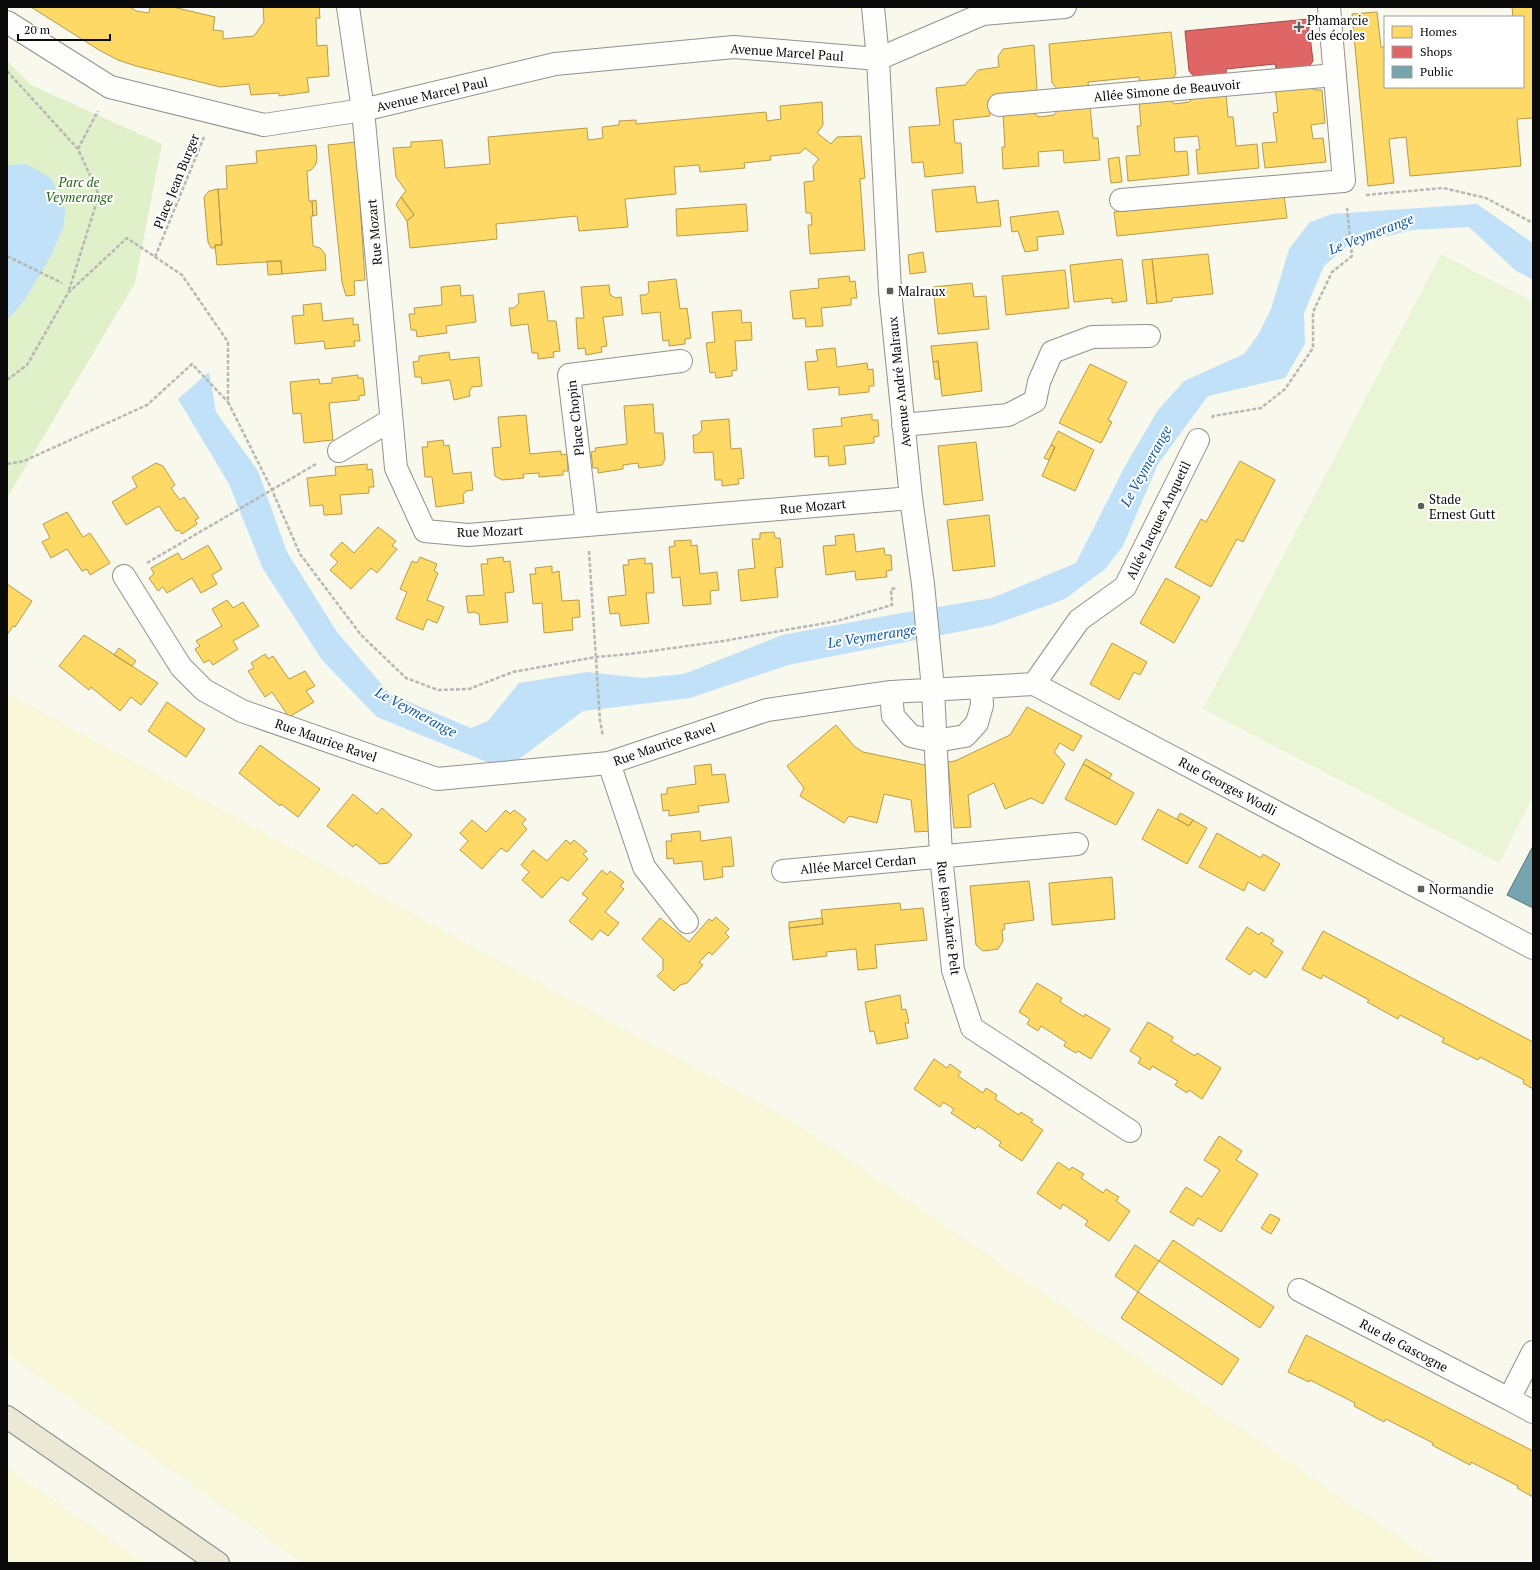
<svg xmlns="http://www.w3.org/2000/svg" width="1540" height="1570" viewBox="0 0 1540 1570" font-family="'PT Serif',serif">
	<style>
		.farmland { fill: #f8f7d7 }
		.green { fill: #e0f1ca }
		.pitch { fill: #eaf5d5 }
		.water { fill: #c0e1f8 }
		.homes { fill: #ffd966; stroke: #b69b4a }
		.shops { fill: #e06666; stroke: #a04a4a }
		.public { fill: #76a5af; stroke: #56767e }
		.lines { fill: none; stroke-linecap: round; stroke-linejoin: round }
		.minor-casing { stroke: #92918c; stroke-width: 24 }
		.major-casing { stroke: #7f7e7a; stroke-width: 24 }
		.path { stroke: #b7b7b5; stroke-width: 2.5; stroke-dasharray: 4 2; stroke-linecap: butt }
		.minor { stroke: #fefefc; stroke-width: 22 }
		.major { stroke: #ebe8d6; stroke-width: 22 }
		.poi-dot { fill: #5e5d59; stroke: #fff; stroke-width: 1.5 }
		.labels { text-anchor: middle; stroke-width: 4; stroke-linejoin: round; paint-order: stroke }
		.poi-label { font-size: 13px; fill: #0a0a0a; stroke: #fff; text-anchor: start }
		.street-label { font-size: 13px; fill: #0a0a0a; stroke: #fff }
		.park-label { font-size: 13px; font-style: italic; fill: #226616; stroke: #fff }
		.water-label { font-size: 14px; font-style: italic; fill: #0a58a5; stroke: #fff }
	</style>
	<rect width="100%" height="100%" fill="#f9f8ed"/>
	<path class="farmland" d="M7,693L791,1120L1436,1563H303L7,1354Z
		M7,1468L144,1563H7Z"/>
	<path class="green" d="M7,61L31,85L162,144L135,283L7,498Z"/>
	<path class="pitch" d="M1441,254L1533,302V797L1499,863L1203,709Z"/>
	<path class="water" d="M26,164L51,178L65,209L64,225L51,256L41,273L23,302L7,320V165Z
		M1477,204L1533,243V280L1515,270L1469,227L1412,230L1347,246L1324,266L1304,313L1305,344L1285,378L1208,396L1158,464L1123,546L1105,569L1065,599L993,625L788,665L690,698L583,711L515,762L499,767L377,717L322,660L263,569L229,484L178,399L209,372L216,412L258,471L287,552L337,632L390,694L471,728L488,721L519,683L587,672L642,678L684,674L782,635L907,612L992,598L1076,563L1125,466L1158,410L1184,381L1244,354L1258,335L1271,309L1289,249L1310,222L1332,214Z"/>
	<path class="homes" d="M31,7H130L136,11L149,13L150,7H173L215,17L213,30L223,31V39L254,36L264,22L263,7H319L320,18H316L317,46L327,45L329,76L307,78L309,92L279,96V93L251,95L249,84L220,87L136,66L118,60L99,50Z
		M1512,7H1533V118L1517,119L1521,166L1410,176L1406,137L1389,139L1394,183L1368,186L1352,14L1377,12L1381,47H1385V87H1523V17H1513Z
		M1171,32L1176,74L1170,82L1140,84L1139,77L1088,82L1089,90L1061,93L1052,83L1049,44Z
		M1034,45L1037,88L1033,96L989,100L990,116L953,120L955,143H961L963,173L925,177L923,162L912,163L909,127L940,125L936,88L965,85L978,70L999,67L998,57L1003,49Z
		M1306,85L1315,90H1322L1325,123L1311,125L1313,139L1323,138L1326,162L1265,168L1262,143L1277,142L1273,113L1278,112L1275,88Z
		M1226,93L1228,117H1233L1236,146L1257,144L1259,168L1198,174L1196,150L1200,149L1198,136L1174,138L1175,152L1187,151L1189,175L1128,181L1126,156L1140,155L1137,126H1141L1139,101L1168,99L1175,104L1189,102L1195,96Z
		M822,102L823,125L817,133L831,144L837,137L861,136L865,178L860,179L865,250L810,254L808,225H812L811,213H806L804,182L814,181L813,166L819,159L805,148L800,153L770,156L771,160L744,163L745,168L700,172L699,165L674,167L676,194L625,199L628,227L579,231L577,216L496,224L497,239L410,248L407,221L414,215L401,197L406,191L396,177L393,148L411,147V142L442,140L445,168L490,164L488,137L587,128L588,140L596,139L603,138L602,127L619,125V121L636,120V124L766,112L767,121L781,119L780,106Z
		M1090,106L1093,138H1098L1100,160L1064,163L1063,150L1050,151L1038,152L1039,166L1003,169L1002,147H1005L1003,114L1031,111L1039,117L1047,116L1054,115L1059,109Z
		M356,142L365,280L354,281L355,295L346,296L342,282L328,145Z
		M316,145L317,159L316,164L311,170L307,171L309,201H312L313,216H311L313,246L320,248L325,254L326,270L282,274L281,261L217,265L215,245H222L218,189H227L226,166L257,163L256,151Z
		M1119,157L1122,182L1111,183L1108,159Z
		M975,186L977,203L998,200L1001,226L936,232L932,190Z
		M218,189L222,245H215V248H211L208,242L204,197L209,191Z
		M1284,195L1287,218L1117,236L1114,212Z
		M401,197L414,215L407,221L396,205Z
		M316,200L317,215L313,216L312,201Z
		M746,204L748,231L677,236L676,209Z
		M1058,211L1064,234L1037,237L1038,250L1025,252L1018,231L1012,232L1010,217Z
		M923,252L926,272L910,274L908,255Z
		M1208,254L1213,294L1172,298V301L1157,303L1152,259Z
		M1122,259L1127,301L1112,303V298L1074,302L1070,265Z
		M1152,259L1157,303L1147,304L1142,260Z
		M267,261H281L282,274L268,275Z
		M1065,270L1069,308L1006,315L1002,276Z
		M849,276L850,282L855,281L857,298H851V305L821,308L823,326L806,327L805,318L793,319L790,291L819,288L818,279Z
		M676,279L680,309L687,308L691,338L685,339V344L669,346V340L663,341L660,312L642,314L640,295H646L649,292L648,282Z
		M972,283L974,297L986,296L989,329L938,334L933,287Z
		M460,285L461,296L473,295L476,322L446,326L447,333L417,337L416,330H411L409,314H415L414,308L442,305L441,287Z
		M609,285L610,295L616,298L621,297L623,315L603,317L607,346L601,347L602,352L586,355L585,348L578,349L576,318H584L581,287Z
		M544,291L548,321H556L560,351L553,352L554,357L538,359V353H532L528,324L511,326L509,308H514L519,303L518,294Z
		M321,303L323,321L353,318V325L358,324L360,341H354L355,346L325,349L324,341L295,344L292,316L304,315L303,305Z
		M741,310L742,323L751,322L752,340L735,341L737,370L732,371V376L716,378L715,372L710,373L706,343L715,342L712,312Z
		M977,342L982,391L942,396L938,361L933,362L931,346Z
		M835,348L837,367L867,363L868,370L873,369L874,386H869V392L839,395V387L808,390L805,362L818,361L816,350Z
		M449,352L450,360L479,357L482,386L472,387L469,392L470,396L454,400L450,380L422,384L421,377H415L413,362L419,361V356Z
		M938,361L940,379H935L933,362Z
		M1090,364L1127,382L1108,420L1112,422L1101,443L1059,423Z
		M358,375V378H363L365,395L359,396V400L329,403L333,440L304,443L301,413L293,414L290,382L319,379L320,384L332,383V378Z
		M653,404L655,433H663L665,459L662,465L639,468L638,463L623,465V469L598,473V468H593L591,452L596,451L595,448L627,444L624,406Z
		M872,414V420H878L879,436L874,437V443L844,446L846,464L829,466L828,456L815,457L813,429L842,426L841,418Z
		M526,415L530,454L561,451V455L567,454L568,471H563V475L539,477V473L523,474L524,478L502,480L495,476L492,448L501,447L498,417Z
		M729,419L731,449L741,448L744,478L738,479L739,484L722,486V480H715L713,452L694,453L693,435H697L702,430L701,421Z
		M1058,431L1094,450L1075,491L1042,476L1055,447L1051,445Z
		M443,440L444,446L449,445L453,474L471,472L473,490L466,491L463,495L464,503L436,507L432,477H425L422,447H428L427,442Z
		M976,442L983,500L944,505L938,446Z
		M1051,445L1055,447L1049,460L1044,458Z
		M1240,461L1275,480L1243,542L1237,539L1211,587L1175,567L1201,519L1206,522Z
		M156,463L163,466L175,485L171,488L180,500L184,497L199,518L195,520L197,524L182,534L179,530L176,531L159,506L126,525L112,502L137,487L132,477Z
		M367,464V470L372,469L374,487H369V493L340,495L342,514L324,515L323,505L310,506L307,478L336,475L335,467Z
		M67,512L83,537L90,533L110,563L90,575L87,569L82,571L67,549L51,558L42,542L50,538L43,524Z
		M989,515L995,566L953,571L947,520Z
		M378,527L396,541L392,546L397,549L377,573L371,568L351,589L330,570L338,562L330,555L342,542L354,553Z
		M774,532L775,538H780L783,567L775,568L778,597L741,601L738,570L755,568L752,539H760V533Z
		M854,534L856,552L884,548L885,555H891L892,570L886,571L887,577L856,580L855,571L826,575L823,546L836,545L835,536Z
		M691,540V546L697,545L700,574L717,572L719,590L710,591L711,604L683,606L680,577L672,578L669,547L675,546L674,541Z
		M208,545L222,569L212,575L217,584L201,593L192,578L167,593L163,587L158,591L149,578L154,574L151,568L178,553L182,560Z
		M420,557L437,564L434,571L438,573L427,600L444,607L437,623L427,619L423,630L396,619L407,592L400,589L412,561L417,563Z
		M503,557L504,562L510,561L514,592L505,593L508,622L480,625L479,614L474,612L468,613L466,596L484,595L481,564H488L487,559Z
		M645,558V564L652,563L654,593H646L649,623L621,626L619,613L610,614L608,597L626,595L623,565H629L628,560Z
		M552,566V573L559,571L562,601L579,600L580,617L572,618L573,630L544,633L542,603L533,604L530,574H536L535,568Z
		M1166,578L1200,597L1174,643L1140,623Z
		M7,584L32,601L15,627L13,626L7,635Z
		M227,600L233,608L243,602L259,626L233,641L238,649L213,665L209,660L204,663L195,649L200,646L196,641L222,626L212,609Z
		M84,635L158,683L141,705L131,697L120,711L91,687L89,690L59,666Z
		M1112,643L1147,662L1140,675L1134,672L1119,700L1090,684Z
		M119,648L136,661L132,666L114,655Z
		M265,654L268,659L273,656L289,679L305,671L315,686L306,691L314,702L289,717L272,692L265,697L248,671L254,668L251,663Z
		M167,702L205,729L186,757L148,731Z
		M1027,707L1082,736L1073,751L1060,743L1054,752L1065,764L1043,804L1031,798L1005,809L994,783L968,795L971,827L954,828L948,762L955,761L1010,735Z
		M836,725L855,747L863,752L925,765L931,831L915,832L911,800L884,794L877,823L849,816L844,823L800,796L804,788L787,766Z
		M260,745L320,789L298,817L281,804L280,806L239,773Z
		M1086,759L1112,774L1109,779L1083,764Z
		M711,764L712,775L725,774L729,802L698,806L699,812L669,816V810L663,811L661,794H667V788L696,784L694,766Z
		M1083,764L1134,793L1116,825L1065,799Z
		M353,794L377,814L382,808L412,835L388,863L380,864L356,844L353,847L327,826Z
		M1158,809L1189,826L1193,820L1207,828L1187,864L1142,839Z
		M506,810L510,814L514,810L526,819L522,824L527,829L507,852L501,848L482,869L460,850L468,841L460,833L472,820L486,832Z
		M1180,813L1193,820L1189,826L1177,819Z
		M700,831L701,841L731,837L734,866L722,867L723,877L704,880L702,861L674,864L673,858L667,859L666,841H672L671,834Z
		M1217,833L1261,858L1263,854L1280,864L1264,891L1248,882L1244,891L1199,867Z
		M566,840L571,844L574,840L587,851L583,854L588,859L568,881L561,877L542,898L522,880L529,872L521,865L533,850L547,861Z
		M602,870L607,875L610,871L624,882L620,886L624,889L605,912L619,923L608,936L600,930L592,940L569,921L588,898L582,894Z
		M1112,877L1115,919L1052,925L1049,883Z
		M1029,881L1034,920L1004,924L1005,929L1002,930L1003,941L998,949L983,951L976,945L970,886Z
		M900,903L901,910L923,908L927,940L875,945L877,968L858,970L856,949L826,952L827,956L793,960L789,928L823,924L821,910Z
		M716,917L729,929L725,933L729,937L712,955L709,952L699,962L703,965L687,983L680,985L674,991L657,976L663,970V959L642,939L660,918L689,942L709,919L712,921Z
		M822,918L823,924L789,928V922Z
		M1247,927L1259,935L1261,932L1274,940L1271,944L1283,952L1266,978L1254,970L1250,975L1226,959Z
		M1323,931L1533,1042V1089L1523,1083L1524,1080L1480,1057L1478,1060L1442,1042L1444,1038L1400,1015L1398,1019L1367,1002L1369,1000L1323,975L1321,979L1302,969Z
		M1037,983L1062,998L1060,1002L1084,1017L1085,1014L1110,1029L1091,1059L1078,1051L1076,1053L1064,1046L1066,1042L1041,1026L1038,1031L1027,1024L1030,1019L1019,1012Z
		M900,995L902,1010L906,1009L909,1023H905L908,1038L877,1044L874,1031L870,1032L865,1002Z
		M1148,1022L1173,1037L1171,1041L1195,1056L1197,1053L1221,1068L1202,1099L1189,1090L1187,1093L1175,1085L1178,1081L1152,1066L1150,1070L1138,1063L1141,1058L1130,1051Z
		M934,1059L947,1068L950,1064L961,1072L958,1076L983,1093L986,1088L997,1095L995,1099L1019,1115L1021,1112L1033,1120L1031,1122L1043,1130L1022,1161L999,1146L1001,1142L978,1126L975,1129L951,1113L954,1109L943,1102L940,1107L914,1089Z
		M1219,1136L1242,1151L1236,1160L1258,1174L1221,1232L1198,1218L1193,1226L1170,1212L1186,1187L1202,1197L1220,1170L1204,1160Z
		M1058,1162L1070,1170L1072,1167L1084,1174L1081,1178L1103,1193L1106,1189L1119,1197L1116,1201L1130,1211L1109,1241L1085,1225L1088,1221L1063,1204L1060,1209L1037,1193Z
		M1270,1214L1280,1219L1271,1234L1261,1228Z
		M1173,1240L1274,1307L1260,1328L1159,1261Z
		M1135,1245L1159,1261L1138,1292L1115,1276Z
		M1138,1292L1239,1359L1222,1385L1121,1318Z
		M1306,1335L1533,1451V1497L1517,1488L1518,1486L1471,1462L1470,1465L1432,1445L1433,1443L1386,1419L1384,1422L1354,1406L1355,1403L1310,1380L1309,1382L1288,1372Z"/>
	<path class="shops" d="M1308,19L1313,61L1308,68L1277,72L1275,64L1226,69L1227,77L1196,79L1189,71L1185,31Z"/>
	<path class="public" d="M1533,846V908L1507,895Z"/>
	<g class="lines">
		<defs>
			<path id="minor" d="M348,7L363,110L396,468L425,531L468,535L911,498
				M873,7L878,59L890,291L911,498L923,584L933,689L941,856L953,970L972,1028L1130,1131
				M7,22L110,87L264,125L363,110L555,64L734,47L878,59L983,14L1065,7
				M999,105L1335,75
				M1121,200L1344,181L1329,7
				M903,425L1008,415L1035,401L1039,382L1052,352L1092,337L1149,336
				M339,451L391,420
				M587,525L569,375L681,361
				M124,576L181,667L204,690L242,711L437,779L609,763L767,710L891,692
				M1034,684L1533,948
				M1034,684L1079,620L1125,587L1198,440
				M981,687L982,705L977,723L965,736L935,741L911,736L893,716L891,692L1034,684
				M609,763L644,867L687,922
				M783,871L1077,844
				M1299,1290L1509,1399L1533,1352
				M1509,1399L1533,1412"/>
			<path id="major" d="M7,1417L218,1563"/>
		</defs>
		<use href="#minor" class="minor-casing"/>
		<use href="#major" class="major-casing"/>
		<path class="path" d="M7,71L78,149L99,195L68,293
			M78,149L98,111
			M1366,195L1443,188L1486,198L1533,223
			M7,256L62,283
			M155,257L204,137
			M7,380L27,365L68,293L127,238L182,275L228,342V402L272,490L300,554L361,635L406,678L438,690L469,689L513,672L596,657L630,654L723,641L837,621L892,605L891,589L897,588
			M1212,418L1213,416L1261,408L1285,389L1313,348V312L1332,272L1352,256L1347,208
			M7,464L24,461L147,405L192,364L228,402
			M589,551L600,721L603,736
			M147,563L316,464"/>
		<use href="#minor" class="minor"/>
		<use href="#major" class="major"/>
	</g>
	<g class="poi-dot">
		<path d="M1297 21h4v4h4v4h-4v4h-4v-4h-4v-4h4z"/>
		<rect x="886" y="287" width="8" height="8" rx="2"/>
		<circle cx="1421" cy="506" r="4"/>
		<rect x="1417" y="885" width="8" height="8" rx="2"/>
	</g>
	<g class="labels">
		<g class="poi-label">
			<text x="1307" y="25">Phamarcie<tspan x="1307" dy="15">des écoles</tspan></text>
			<text x="898" y="296">Malraux</text>
			<text x="1429" y="504">Stade<tspan x="1429" dy="15">Ernest Gutt</tspan></text>
			<text x="1429" y="894">Normandie</text>
		</g>
		<g class="street-label">
			<text transform="translate(787 52) rotate(4)" y="5">Avenue Marcel Paul</text>
			<text transform="translate(1167 90) rotate(-5)" y="5">Allée Simone de Beauvoir</text>
			<text transform="translate(432 94) rotate(-13)" y="5">Avenue Marcel Paul</text>
			<text transform="translate(176 181) rotate(-68)" y="5">Place Jean Burger</text>
			<text transform="translate(374 232) rotate(-95)" y="5">Rue Mozart</text>
			<text transform="translate(899 382) rotate(-96)" y="5">Avenue André Malraux</text>
			<text transform="translate(575 418) rotate(-96)" y="5">Place Chopin</text>
			<text transform="translate(813 506) rotate(-5)" y="5">Rue Mozart</text>
			<text transform="translate(1158 520) rotate(-64)" y="5">Allée Jacques Anquetil</text>
			<text transform="translate(490 531) rotate(-2)" y="5">Rue Mozart</text>
			<text transform="translate(326 740) rotate(19)" y="5">Rue Maurice Ravel</text>
			<text transform="translate(664 744) rotate(-19)" y="5">Rue Maurice Ravel</text>
			<text transform="translate(1228 786) rotate(28)" y="5">Rue Georges Wodli</text>
			<text transform="translate(858 864) rotate(-5)" y="5">Allée Marcel Cerdan</text>
			<text transform="translate(949 918) rotate(83)" y="5">Rue Jean-Marie Pelt</text>
			<text transform="translate(1404 1345) rotate(28)" y="5">Rue de Gascogne</text>
		</g>
		<g class="park-label">
			<text x="79" y="187">Parc de<tspan x="79" dy="15">Veymerange</tspan></text>
		</g>
		<g class="water-label">
			<text transform="translate(1371 234) rotate(-21)" y="5">Le Veymerange</text>
			<text transform="translate(1146 466) rotate(-61)" y="5">Le Veymerange</text>
			<text transform="translate(872 636) rotate(-9)" y="5">Le Veymerange</text>
			<text transform="translate(416 712) rotate(28)" y="5">Le Veymerange</text>
		</g>
	</g>
	<rect width="1540" height="1570" fill="none" stroke="#0a0a0a" stroke-width="16"/>
	<rect x="1384" y="16" width="140" height="72" fill="#ffffff" stroke="#9d9d9d"/>
	<rect x="1392" y="26" width="20" height="12" fill="#ffd966" stroke="#9d9d9d"/>
	<text x="1420" y="36" font-size="12" fill="#0a0a0a">Homes</text>
	<rect x="1392" y="46" width="20" height="12" fill="#e06666" stroke="#9d9d9d"/>
	<text x="1420" y="56" font-size="12" fill="#0a0a0a">Shops</text>
	<rect x="1392" y="66" width="20" height="12" fill="#76a5af" stroke="#9d9d9d"/>
	<text x="1420" y="76" font-size="12" fill="#0a0a0a">Public</text>
	<path d="M18 34v6h92v-6" fill="none" stroke="#0a0a0a" stroke-width="2"/>
	<text x="24" y="34" font-size="12" fill="#0a0a0a" stroke="#ffffff" stroke-width="3" paint-order="stroke">20 m</text>
</svg>
